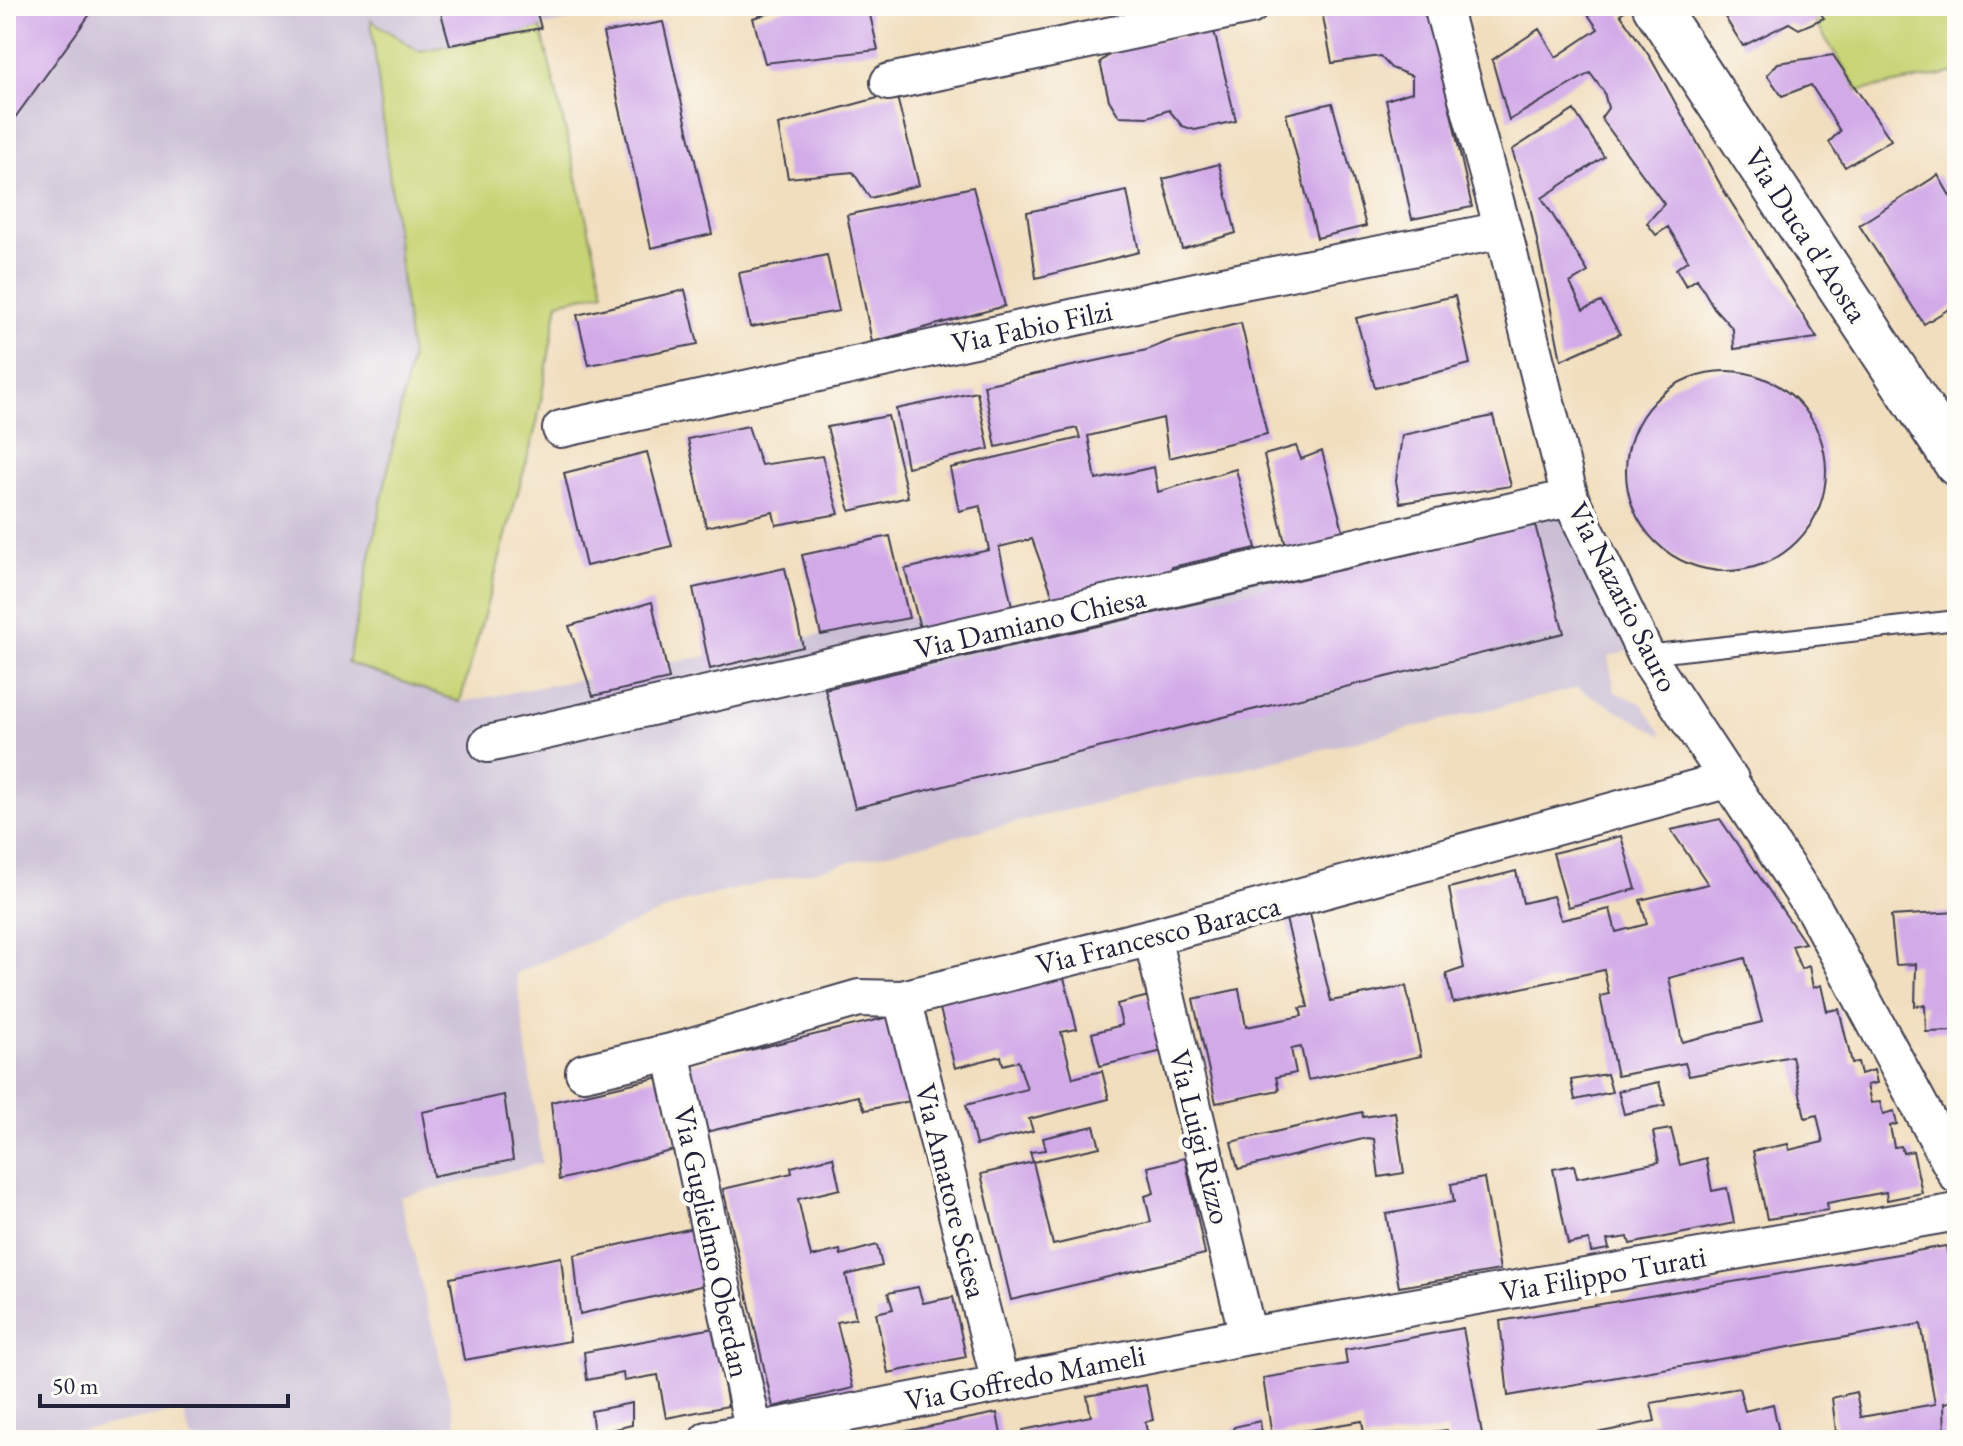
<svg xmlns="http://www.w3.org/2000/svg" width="1963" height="1446" viewBox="0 0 1963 1446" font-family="'EB Garamond',serif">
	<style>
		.industrial { fill: #cbbfd5 }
		.green { fill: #c7d475; stroke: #747b58; stroke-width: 2 }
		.building { fill: #d2aae8; fill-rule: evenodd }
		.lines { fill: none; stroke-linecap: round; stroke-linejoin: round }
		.service-casing { stroke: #413e4f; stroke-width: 22 }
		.minor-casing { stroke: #413e4f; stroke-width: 40 }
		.tertiary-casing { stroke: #413e4f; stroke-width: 48 }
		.service { stroke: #fff; stroke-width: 18 }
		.minor { stroke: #fff; stroke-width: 36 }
		.tertiary { stroke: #fff; stroke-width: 44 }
		.labels { text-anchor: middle; stroke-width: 8; stroke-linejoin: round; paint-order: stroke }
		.street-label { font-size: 30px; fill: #22223b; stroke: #fdfcf7 }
	</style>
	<rect width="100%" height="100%" fill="#fdfcf7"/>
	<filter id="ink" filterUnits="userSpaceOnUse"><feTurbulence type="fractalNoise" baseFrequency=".0125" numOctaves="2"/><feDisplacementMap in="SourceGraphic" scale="16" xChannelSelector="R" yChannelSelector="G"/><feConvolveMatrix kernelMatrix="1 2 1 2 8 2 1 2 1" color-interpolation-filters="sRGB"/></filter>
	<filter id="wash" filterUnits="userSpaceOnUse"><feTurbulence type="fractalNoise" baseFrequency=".006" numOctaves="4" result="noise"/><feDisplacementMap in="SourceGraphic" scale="32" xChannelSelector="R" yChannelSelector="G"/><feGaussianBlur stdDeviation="1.8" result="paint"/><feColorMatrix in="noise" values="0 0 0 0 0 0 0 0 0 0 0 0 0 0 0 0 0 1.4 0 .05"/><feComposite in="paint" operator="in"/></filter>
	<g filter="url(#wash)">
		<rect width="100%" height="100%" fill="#f1debe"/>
		<path class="industrial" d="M6,6H641L419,51L371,20L411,358L348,664L461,702L909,618L1053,604L1556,489L1653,643L1608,657L1615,692L1641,703L1663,736L1578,688L687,901L516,973L542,1163L400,1197L460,1440H191L183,1411L31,1440H6Z"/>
		<path class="green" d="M1805,6H1957V72L1859,91Z
			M371,20L419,51L541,28L604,292L558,302L537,423L460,702L348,663L411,358Z"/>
		<g id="blocks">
			<path class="building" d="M6,6H96L6,130Z
				M439,6H535L541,28L450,45Z
				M794,6H868L878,50L765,63L753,18Z
				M1442,6V73L1472,207L1412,219L1386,100L1412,92V76L1391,68L1380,56L1332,63L1321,7Z
				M1582,6H1632L1620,14L1650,57L1724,191L1817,338L1734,349L1733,329L1714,308L1697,279L1686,286L1676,269L1688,260L1668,227L1656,235L1647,223L1664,204L1601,118L1608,108L1604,92L1590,73L1509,120L1492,60L1539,29L1556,57L1598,29Z
				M1718,6H1815L1824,18L1799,29L1789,23L1743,46Z
				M663,22L712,234L651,248L603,33Z
				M1214,31L1236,121L1195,130L1182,126L1169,110L1148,117L1119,116L1109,100L1100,62L1119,48Z
				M1833,55L1891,140L1845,167L1829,142L1840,131L1811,85L1782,96L1767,75L1778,63Z
				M896,93L919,185L870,198L853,172L788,178L778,125Z
				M1332,103L1366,226L1317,238L1286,114Z
				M1574,110L1604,157L1542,198L1588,272L1570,283L1583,310L1601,302L1620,334L1561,360L1530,206L1512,150Z
				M1219,164L1236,233L1182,249L1163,179Z
				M1938,175L1957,208V304L1924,324L1859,225Z
				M973,187L1005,306L872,342L847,215Z
				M1127,191L1139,252L1036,278L1027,212Z
				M827,255L839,311L750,327L739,273Z
				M685,290L698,344L589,365L577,315Z
				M1455,296L1470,364L1375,388L1356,318Z
				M1241,323L1267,434L1169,458L1163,418L1088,436L1096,480L1154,467L1158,492L1236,469L1256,548L1172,567L1173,578L1055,602L1032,539L999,547L1015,620L923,640L905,569L989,550L980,506L959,511L950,468L1080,438L1077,428L996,447L984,385L1147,350L1169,341Z
				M1626 471a100 100 0 1 1 200 0a100 100 0 1 1-200 0Z
				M977,392L989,449L907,467L896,409Z
				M888,416L908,497L850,511L827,427Z
				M1493,416L1511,486L1400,503L1396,481L1402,435Z
				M748,426L761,465L822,456L839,514L776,525L773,512L706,527L688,439Z
				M1296,446L1301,459L1322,451L1345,538L1287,551L1264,455Z
				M647,452L672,546L586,566L564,473Z
				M1535,525L1564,633L855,808L825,689Z
				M890,536L909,618L821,635L802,555Z
				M785,568L803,647L710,669L693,588Z
				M652,602L669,679L593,696L569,626Z
				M1720,819L1805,943L1792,946L1801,969L1809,966L1813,988L1821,985L1827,1011L1839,1009L1852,1063L1858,1062L1861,1074L1874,1070L1877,1083L1867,1085L1871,1103L1880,1102L1883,1114L1894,1111L1897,1124L1890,1126L1894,1147L1901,1146L1903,1153L1913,1151L1922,1193L1887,1200L1886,1192L1827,1203L1828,1210L1767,1219L1753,1151L1788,1144L1789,1150L1823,1142L1817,1115L1805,1118L1792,1056L1689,1076L1685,1063L1617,1076L1600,996L1609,994L1604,970L1453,1003L1446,974L1464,968L1449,888L1516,871L1523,903L1553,896L1561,920L1610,909L1616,932L1647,924L1640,900L1708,884L1671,830ZM1745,958L1762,1022L1682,1042L1669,978Z
				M1621,836L1636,889L1568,907L1553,853Z
				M1957,912V1031L1926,1032L1925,1005L1915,1006L1916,964L1896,965L1891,916Z
				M1310,914L1331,1001L1406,986L1421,1056L1308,1080L1301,1047L1291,1049L1296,1073L1276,1077L1279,1090L1216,1103L1193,999L1239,989L1246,1027L1302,1016L1300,1008L1308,1007L1286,919Z
				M1061,966L1077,1029L1061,1032L1073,1078L1102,1071L1109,1099L1029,1119L1033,1131L976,1145L966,1105L1027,1089L1018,1061L1003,1065L1001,1056L955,1068L937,997Z
				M1149,996L1163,1051L1100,1066L1092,1033L1122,1025L1117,1004Z
				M897,1015L916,1100L865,1110L858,1096L706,1132L684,1066Z
				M1607,1074L1612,1092L1575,1100L1571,1080Z
				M660,1077L674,1150L559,1180L551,1102Z
				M1659,1082L1665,1105L1624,1114L1618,1091Z
				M504,1095L513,1160L433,1176L422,1112Z
				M1362,1112L1363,1117L1395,1112L1404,1173L1379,1177L1374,1139L1367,1138L1238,1169L1231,1142Z
				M1094,1126L1100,1147L1033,1162L1030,1152L1046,1150L1043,1138Z
				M1671,1129L1680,1165L1706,1158L1712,1191L1727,1188L1734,1223L1630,1244L1628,1237L1607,1240L1609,1249L1591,1252L1589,1240L1568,1244L1553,1169L1574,1165L1577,1178L1659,1162L1653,1132Z
				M833,1157L840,1189L798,1199L811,1257L840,1250L841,1255L877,1245L882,1266L846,1275L856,1318L837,1322L853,1388L773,1407L723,1189L792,1173L791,1167Z
				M1185,1158L1205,1254L1011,1300L981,1174L1033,1162L1053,1245L1151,1222L1145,1196L1154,1193L1148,1167Z
				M1484,1178L1500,1270L1399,1287L1386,1214L1454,1202L1451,1184Z
				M693,1228L705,1285L580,1314L574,1255Z
				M1946,1246L1950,1269L1957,1268V1400L1944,1403L1945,1440H1837L1832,1398L1856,1392L1861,1417L1935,1404L1921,1324L1508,1396L1500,1321Z
				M561,1257L570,1341L464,1360L450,1278Z
				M918,1287L923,1303L953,1297L966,1357L888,1373L876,1313L893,1309L888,1293Z
				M714,1328L728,1406L666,1418L658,1375L624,1381L623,1373L587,1380L584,1352Z
				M1463,1328L1483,1440H1449L1447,1430L1365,1440L1362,1421L1272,1436L1263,1378L1347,1364L1345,1350Z
				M1146,1385L1153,1420L1145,1422L1149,1440H1025L1023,1430L1091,1416L1087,1396Z
				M1739,1388L1745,1411L1773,1404L1779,1433L1741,1440H1563L1655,1421L1651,1403Z
				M632,1403V1425L594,1434L591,1411Z
				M997,1413L1002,1440H866V1439Z
				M1260,1421L1263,1440H1228L1234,1427Z"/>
		</g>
	</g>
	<g filter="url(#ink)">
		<use href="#blocks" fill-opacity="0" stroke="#413e4f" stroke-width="2"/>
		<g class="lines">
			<defs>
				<path id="service" d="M1646,655L1957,620"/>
				<path id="minor" d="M1442,6L1503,230L1570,498L1646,655L1815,911L1957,1175
					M889,82L1250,6
					M561,429L1223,285L1503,230
					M488,744L1570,498
					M1152,937L1248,1336
					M902,999L1000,1382
					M671,1052L754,1432
					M584,1072L671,1052L859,998L902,999L1152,937L1730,779
					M708,1440L1248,1336L1957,1212"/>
				<path id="tertiary" d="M1655,6L1957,464"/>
			</defs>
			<use href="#service" class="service-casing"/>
			<use href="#minor" class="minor-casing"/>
			<use href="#tertiary" class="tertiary-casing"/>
			<use href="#service" class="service"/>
			<use href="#minor" class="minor"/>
			<use href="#tertiary" class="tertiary"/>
		</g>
	</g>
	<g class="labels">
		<g class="street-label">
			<text transform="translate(1806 235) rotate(57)" y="10">Via Duca d'Aosta</text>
			<text transform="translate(1032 327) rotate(-12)" y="10">Via Fabio Filzi</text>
			<text transform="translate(1623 597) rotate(63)" y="10">Via Nazario Sauro</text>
			<text transform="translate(1030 623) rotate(-13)" y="10">Via Damiano Chiesa</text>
			<text transform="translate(1158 935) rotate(-14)" y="10">Via Francesco Baracca</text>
			<text transform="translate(1200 1137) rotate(76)" y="10">Via Luigi Rizzo</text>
			<text transform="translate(951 1191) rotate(76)" y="10">Via Amatore Sciesa</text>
			<text transform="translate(712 1242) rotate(78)" y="10">Via Guglielmo Oberdan</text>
			<text transform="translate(1603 1274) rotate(-10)" y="10">Via Filippo Turati</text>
			<text transform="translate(1025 1378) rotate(-11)" y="10">Via Goffredo Mameli</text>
		</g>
	</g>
	<rect width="1963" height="1446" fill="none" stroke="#fdfcf7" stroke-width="32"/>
	<path d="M40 1394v12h248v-12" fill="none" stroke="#22223b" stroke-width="4"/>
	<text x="52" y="1394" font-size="24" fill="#22223b" stroke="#fdfcf7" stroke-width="6" paint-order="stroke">50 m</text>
</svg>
